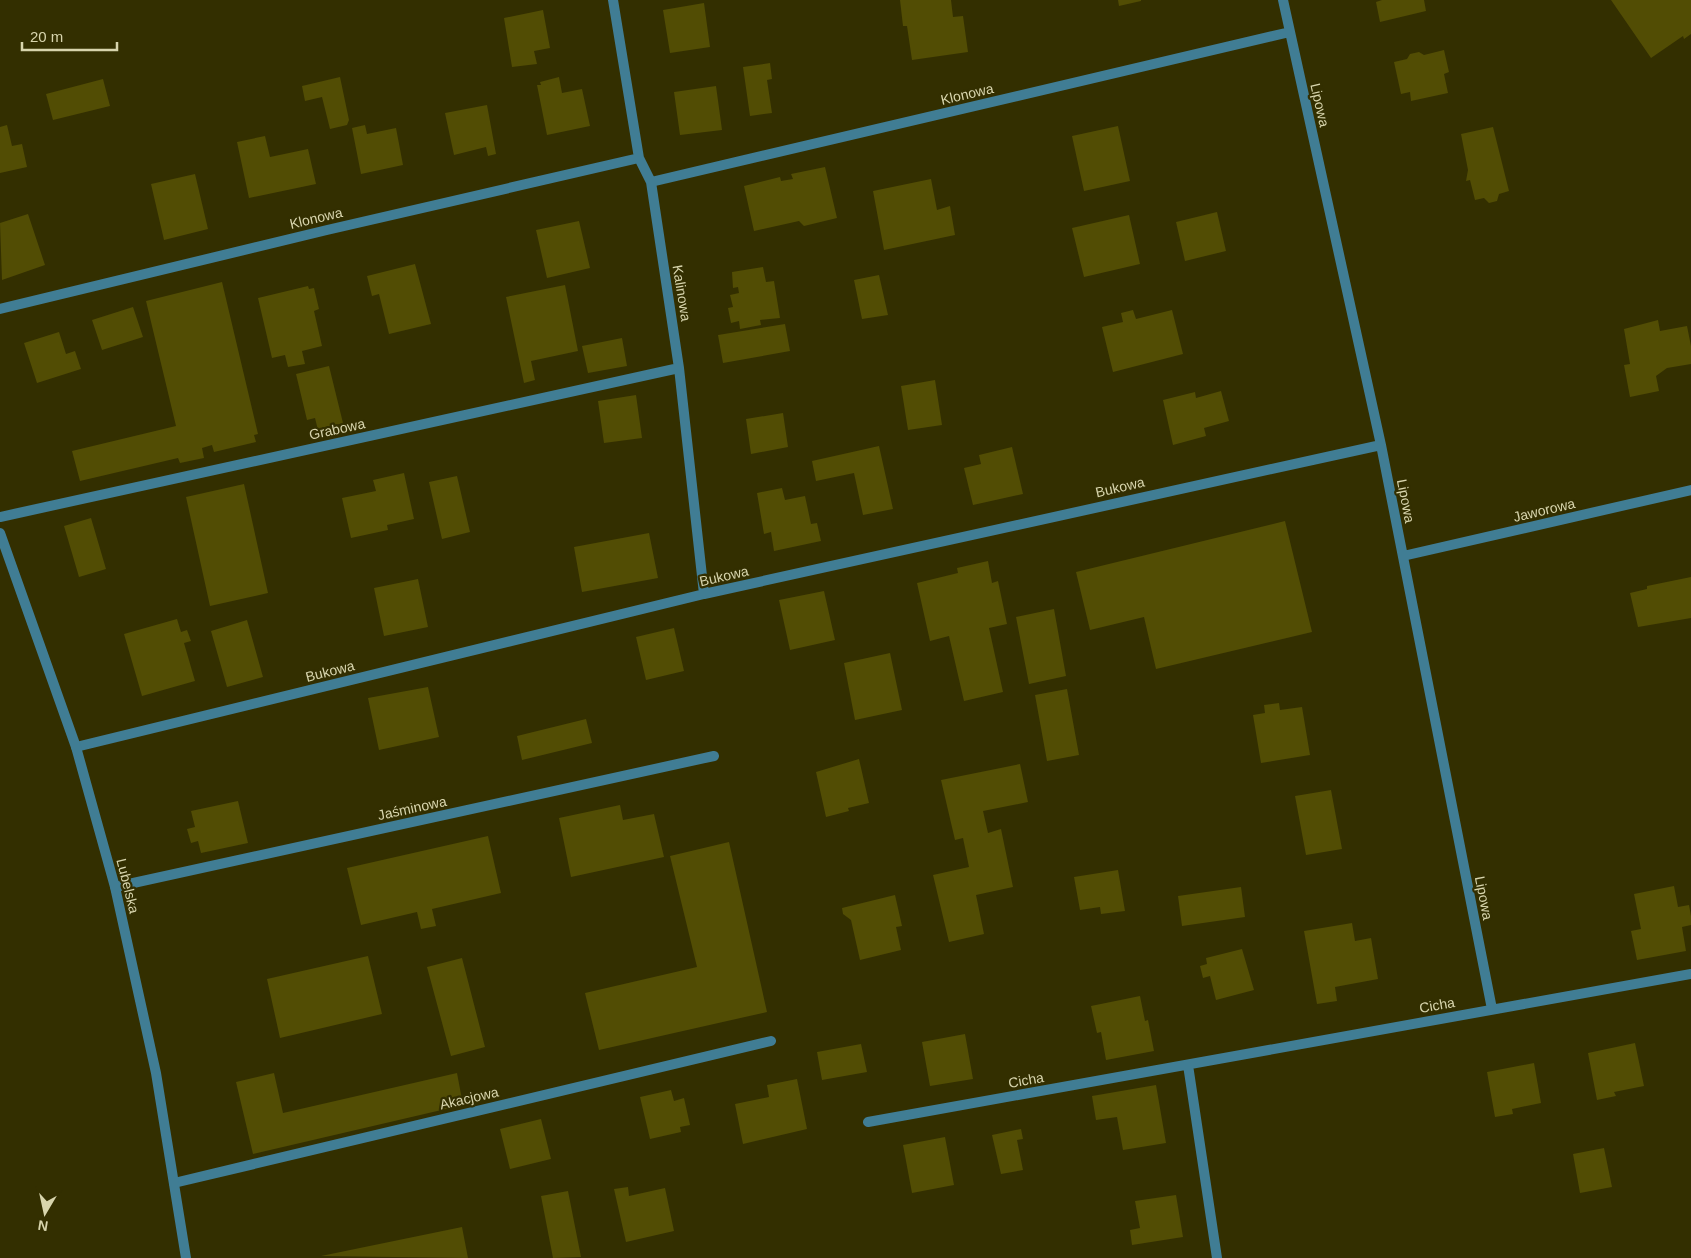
<svg xmlns="http://www.w3.org/2000/svg" width="1691" height="1258" viewBox="0 0 1691 1258" font-family="Arial,sans-serif">
	<style>
		.building { fill: #524d04 }
		.lines { fill: none; stroke-linecap: round; stroke-linejoin: round }
		.minor { stroke: #407d94; stroke-width: 10 }
		.tertiary { stroke: #407d94; stroke-width: 10 }
		.labels { text-anchor: middle; stroke-width: 4.5; stroke-linejoin: round; paint-order: stroke }
		.street-label { font-size: 14px; fill: #d8d5ad; stroke: #332f00 }
	</style>
	<rect width="100%" height="100%" fill="#332f00"/>
	<path class="building" d="M900,0H951L953,17L963,16L968,52L912,60L907,26H903Z
		M1118,0H1141V1L1119,6Z
		M1382,0H1424L1426,11L1380,22L1376,2Z
		M1611,0H1691V34L1684,39L1683,36L1651,58Z
		M704,3L710,47L670,53L663,10Z
		M543,10L550,48L534,51L537,64L512,67L504,18Z
		M1444,50L1449,72L1444,74L1448,93L1411,101L1410,92L1401,94L1394,62L1407,59L1410,54L1419,52L1424,55Z
		M770,63L772,79L767,80L772,113L750,116L743,67Z
		M340,77L349,120L347,125L330,129L322,97L305,101L302,86Z
		M559,77L562,93L582,89L590,126L547,135L537,85H541L540,82Z
		M103,79L110,106L53,120L46,94Z
		M716,86L722,130L680,135L674,92Z
		M487,105L496,154L488,156L486,147L454,155L445,113Z
		M7,125L12,146L22,144L27,167L0,173V127Z
		M365,125L367,134L396,128L403,165L361,174L352,128Z
		M1118,126L1130,181L1084,191L1072,136Z
		M1493,127L1509,191L1499,194L1497,201L1489,203L1484,198L1475,200L1470,180L1466,181L1468,170L1461,134Z
		M265,136L270,157L308,149L316,184L249,198L237,142Z
		M825,167L837,218L804,226L799,221L754,231L744,186L780,177L781,181L793,179L791,174Z
		M195,174L208,229L164,240L151,184Z
		M931,179L937,210L950,206L955,235L884,250L873,191Z
		M1217,212L1226,251L1185,261L1176,222Z
		M28,214L45,265L2,280L0,223Z
		M1129,215L1140,264L1084,277L1072,228Z
		M579,221L590,268L547,278L536,230Z
		M415,264L431,324L389,334L379,294L372,296L367,276Z
		M763,267L766,282L774,281L780,318L760,320L761,325L740,329L739,321L731,323L728,308L733,307L730,295L739,293L738,287L733,288L732,272Z
		M879,275L888,315L862,319L854,280Z
		M222,282L258,434L254,435L256,442L214,452L212,445L202,448L204,458L180,463L178,458L80,481L72,451L176,426L146,301Z
		M565,285L578,351L531,361L535,380L524,383L506,297Z
		M308,286L309,289L314,288L319,309L314,311L322,346L302,351L305,364L288,367L285,355L272,358L258,298Z
		M133,307L143,337L102,350L92,320Z
		M1133,310L1136,319L1172,310L1183,354L1113,372L1102,327L1123,322L1121,313Z
		M1658,320L1660,331L1687,326L1691,346V364L1667,368L1656,376L1659,391L1630,397L1624,365L1630,364L1624,329Z
		M785,324L790,351L723,363L718,335Z
		M59,332L66,354L75,351L81,369L37,383L24,343Z
		M622,338L627,366L588,373L582,346Z
		M329,366L343,423L318,430L315,418L307,420L296,374Z
		M935,380L942,425L908,430L901,386Z
		M1221,391L1229,421L1204,428L1206,436L1173,445L1163,400L1195,392L1196,398Z
		M636,395L642,438L604,443L598,401Z
		M783,413L788,447L751,454L746,419Z
		M879,446L893,509L863,515L854,473L816,481L812,461Z
		M1012,447L1023,494L973,505L964,468L981,464L979,455Z
		M404,473L414,519L387,525L388,530L351,538L342,498L376,491L373,480Z
		M457,476L470,532L442,539L429,482Z
		M244,484L268,593L210,606L186,497Z
		M782,488L785,500L805,496L811,524L817,523L821,541L774,551L771,532L764,534L757,493Z
		M91,518L106,569L79,577L64,526Z
		M1285,521L1312,632L1156,669L1144,617L1090,630L1076,572Z
		M649,533L658,578L582,592L574,547Z
		M988,561L992,583L998,581L1007,624L989,628L1003,692L964,701L949,636L930,641L917,583L958,573L957,568Z
		M1691,577V618L1638,627L1630,593L1647,589V586Z
		M418,579L428,627L384,636L374,588Z
		M824,591L835,640L790,650L779,600Z
		M1054,609L1066,676L1029,684L1016,617Z
		M177,619L181,632L187,630L191,641L184,643L195,681L142,696L124,634Z
		M247,620L263,677L227,687L211,631Z
		M674,628L684,671L646,680L636,637Z
		M890,653L902,710L855,720L844,663Z
		M428,687L439,737L379,750L368,698Z
		M1067,689L1079,755L1047,761L1035,695Z
		M1279,703L1280,710L1302,707L1310,755L1261,763L1253,715L1265,713L1264,705Z
		M586,719L592,743L522,760L517,736Z
		M859,759L869,803L848,808L849,811L826,817L816,772Z
		M1020,764L1028,802L983,811L988,833L1001,829L1013,887L976,895L984,934L949,942L933,875L969,867L963,838L955,840L941,780Z
		M1331,790L1342,849L1306,855L1295,796Z
		M238,801L248,843L201,853L198,841L191,843L187,829L195,827L191,811Z
		M620,805L623,820L654,814L664,857L571,877L559,818Z
		M488,836L501,893L432,909L436,926L421,929L417,912L361,925L347,868Z
		M729,842L767,1012L599,1050L585,993L697,967L670,856Z
		M1118,870L1125,911L1101,914L1100,907L1080,910L1074,877Z
		M1674,886L1678,907L1689,905L1691,916V925L1682,927L1686,951L1637,960L1631,931L1641,929L1634,894Z
		M1241,887L1245,917L1182,926L1178,896Z
		M895,895L902,926L896,927L901,950L860,960L851,920L843,914L842,908Z
		M1352,923L1355,941L1371,938L1378,979L1335,987L1337,1001L1317,1004L1304,931Z
		M1242,949L1254,990L1216,1000L1210,976L1203,978L1200,966L1207,964L1206,958Z
		M368,956L382,1014L280,1038L267,979Z
		M462,958L485,1047L451,1056L427,967Z
		M1140,996L1145,1021L1148,1020L1154,1051L1106,1060L1101,1032L1097,1033L1091,1006Z
		M965,1034L973,1079L930,1086L922,1042Z
		M1635,1043L1644,1086L1614,1092L1616,1096L1597,1100L1588,1053Z
		M861,1044L867,1072L822,1080L817,1052Z
		M1534,1063L1541,1103L1512,1109L1513,1114L1495,1117L1487,1072Z
		M274,1073L283,1113L457,1073L463,1105L253,1154L236,1082Z
		M797,1079L807,1129L743,1144L735,1104L769,1097L767,1085Z
		M1156,1085L1166,1143L1123,1150L1117,1117L1096,1120L1092,1096Z
		M671,1090L674,1101L684,1098L690,1125L680,1127L681,1132L650,1139L640,1097Z
		M541,1119L551,1159L510,1169L500,1129Z
		M1021,1129L1023,1139L1017,1140L1023,1170L1001,1174L992,1135Z
		M945,1137L954,1185L912,1193L903,1145Z
		M1604,1148L1612,1187L1580,1193L1573,1154Z
		M628,1187L629,1196L665,1188L674,1231L626,1242L614,1189Z
		M568,1191L581,1257L553,1258L541,1196Z
		M1176,1195L1183,1237L1132,1245L1130,1230L1140,1228L1135,1201Z
		M462,1227L468,1258L321,1256Z"/>
	<g class="lines">
		<path class="minor" d="M613,0L639,158L651,182L679,368L704,594
			M1283,0L1381,445L1492,1009
			M651,182L1290,32
			M0,309L327,230L639,158
			M0,517L679,368
			M1403,556L1691,490
			M76,747L704,594L1381,445
			M115,887L714,756
			M1188,1065L1217,1258
			M868,1122L1691,974
			M174,1183L771,1041"/>
		<path class="tertiary" d="M0,533L76,747L115,887L156,1073L186,1258"/>
	</g>
	<g class="labels">
		<g class="street-label">
			<text transform="translate(967 94) rotate(-13)" y="5">Klonowa</text>
			<text transform="translate(1320 105) rotate(77)" y="5">Lipowa</text>
			<text transform="translate(316 218) rotate(-13)" y="5">Klonowa</text>
			<text transform="translate(682 293) rotate(81)" y="5">Kalinowa</text>
			<text transform="translate(337 429) rotate(-12)" y="5">Grabowa</text>
			<text transform="translate(1120 487) rotate(-13)" y="5">Bukowa</text>
			<text transform="translate(1406 501) rotate(79)" y="5">Lipowa</text>
			<text transform="translate(1544 510) rotate(-13)" y="5">Jaworowa</text>
			<text transform="translate(724 576) rotate(-13)" y="5">Bukowa</text>
			<text transform="translate(330 671) rotate(-14)" y="5">Bukowa</text>
			<text transform="translate(412 808) rotate(-12)" y="5">Jaśminowa</text>
			<text transform="translate(128 886) rotate(76)" y="5">Lubelska</text>
			<text transform="translate(1484 898) rotate(79)" y="5">Lipowa</text>
			<text transform="translate(1437 1005) rotate(-10)" y="5">Cicha</text>
			<text transform="translate(1026 1080) rotate(-10)" y="5">Cicha</text>
			<text transform="translate(469 1098) rotate(-13)" y="5">Akacjowa</text>
		</g>
	</g>
	<g transform="translate(45 1213) rotate(189)" stroke="#332f00" stroke-width="4" paint-order="stroke">
	<path d="M0-4L9 19L0 12L-9 19Z" fill="#d8d5ad"/>
	<text y="-8" font-size="14" font-weight="bold" text-anchor="middle" fill="#d8d5ad">N</text>
	</g>
	<path d="M22 42v8h95v-8" fill="none" stroke="#d8d5ad" stroke-width="2.5"/>
	<text x="30" y="42" font-size="15" fill="#d8d5ad" stroke="#332f00" stroke-width="4" paint-order="stroke">20 m</text>
</svg>
